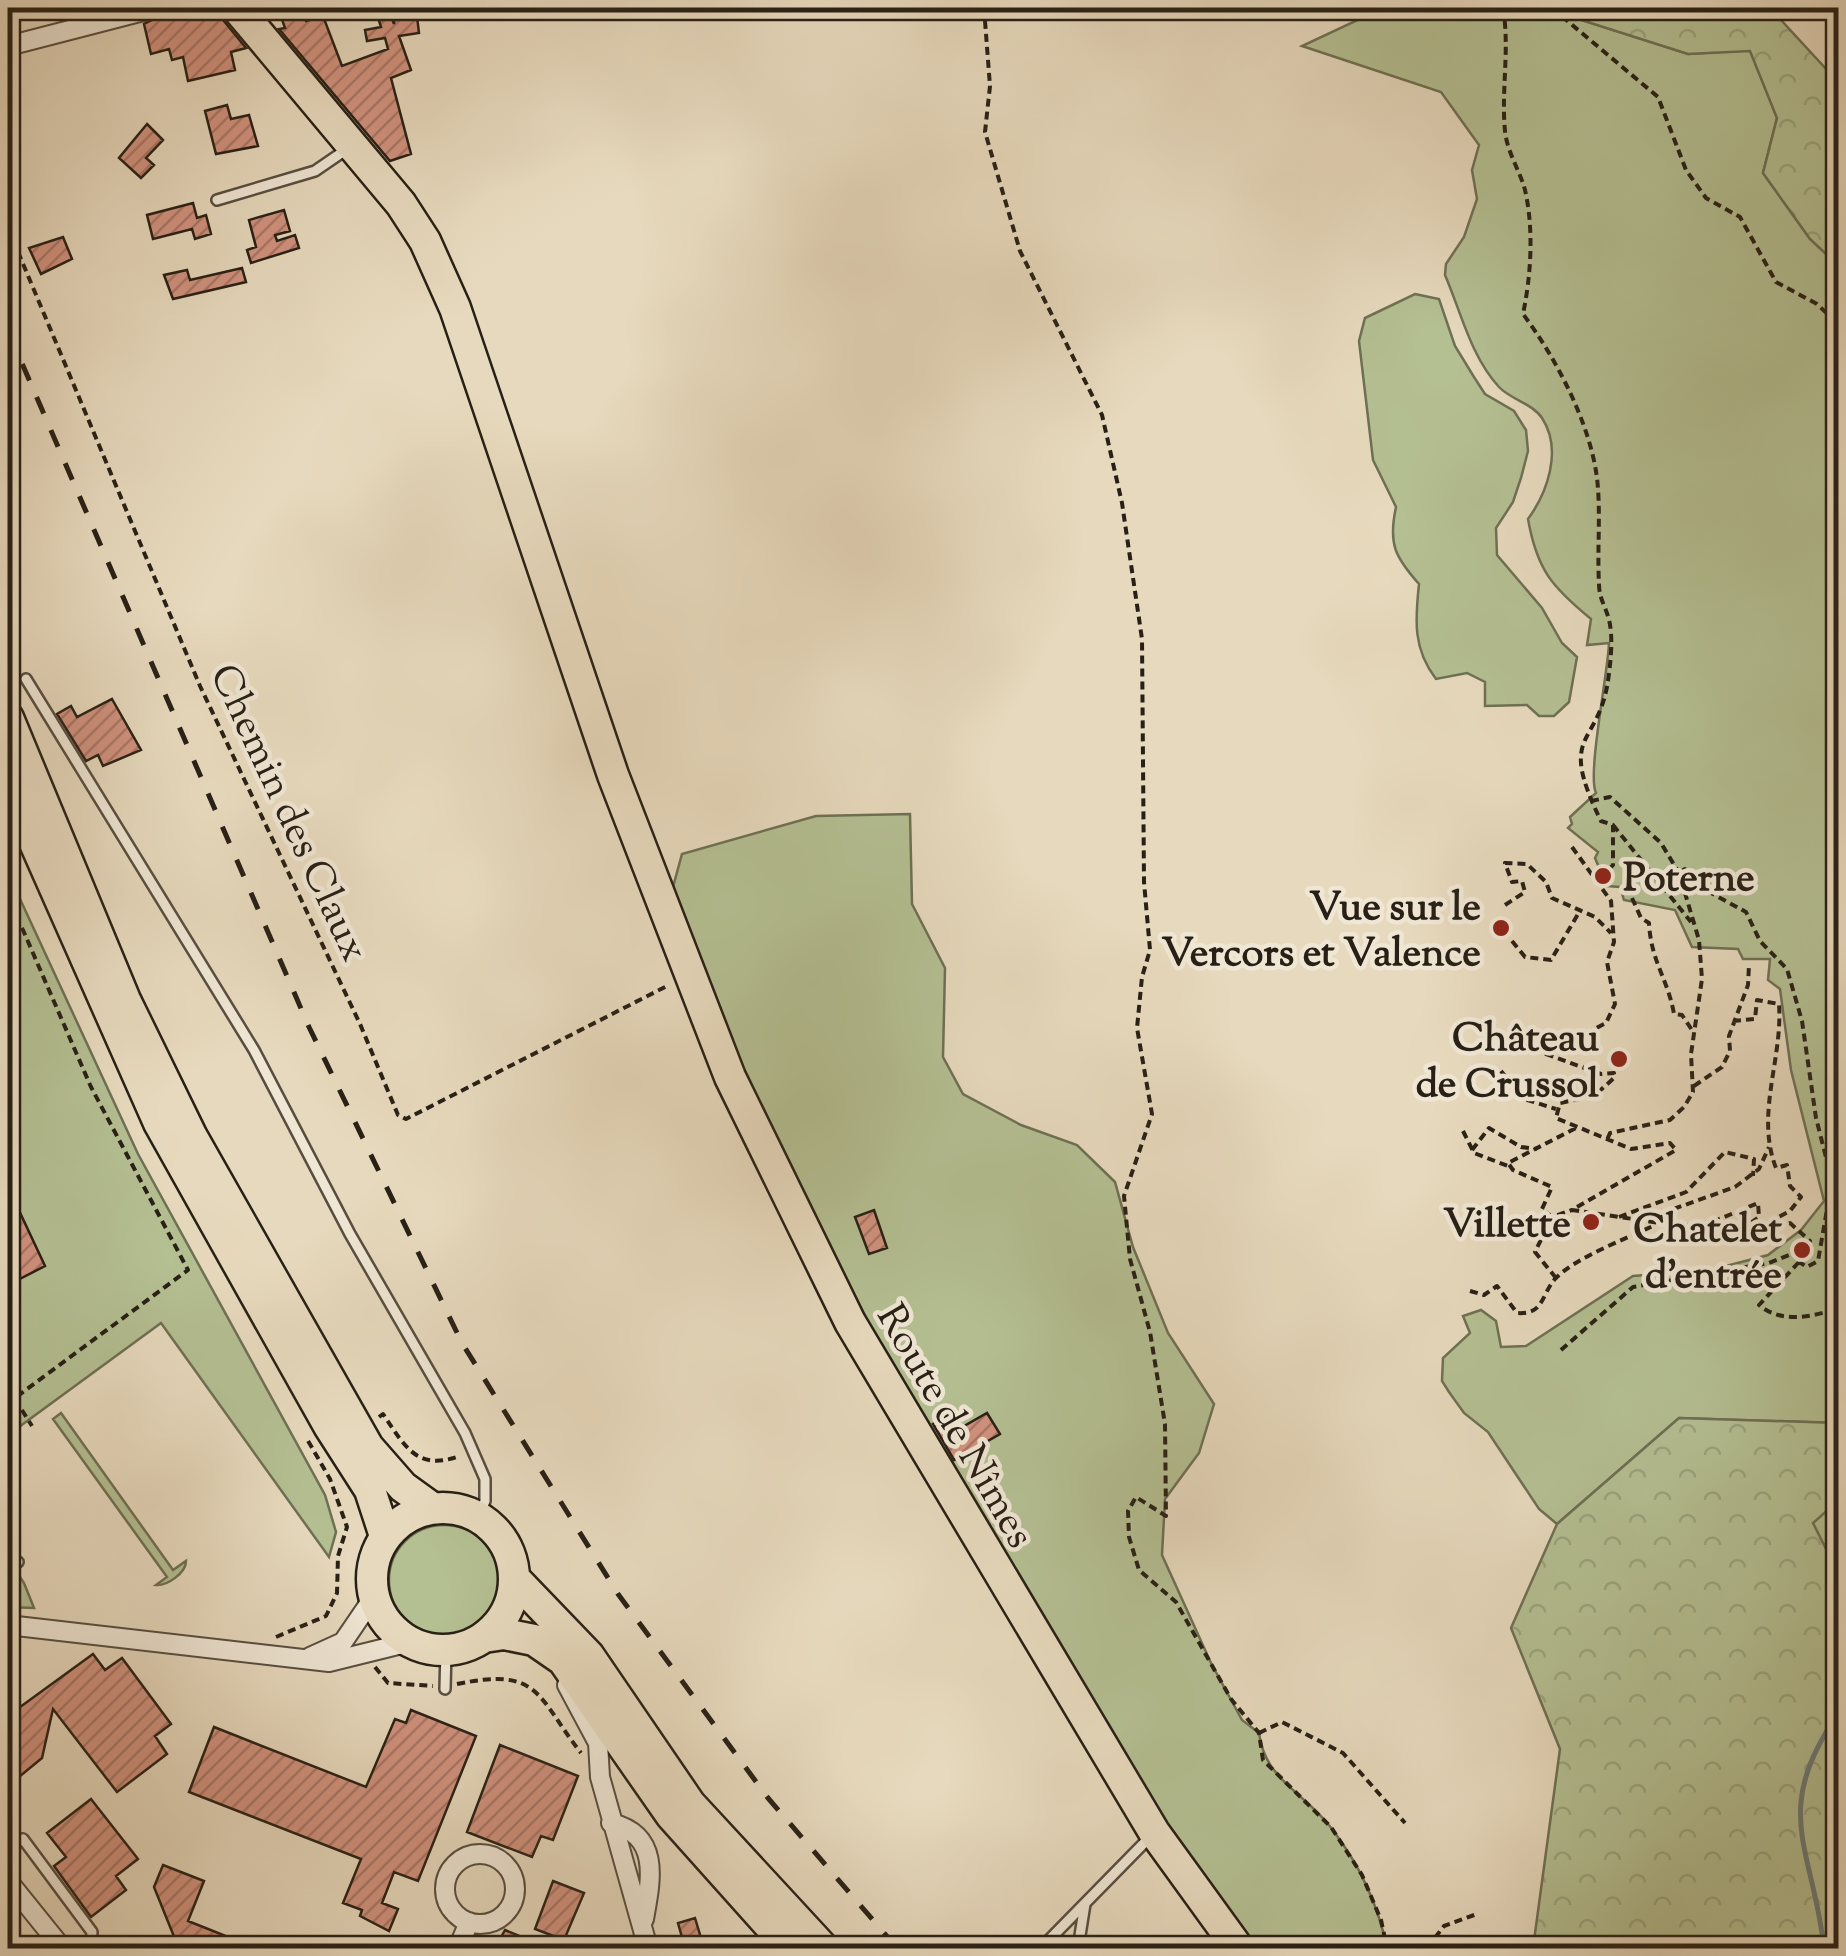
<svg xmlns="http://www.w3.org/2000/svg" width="1846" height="1956" viewBox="0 0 1846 1956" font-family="'Sorts Mill Goudy',serif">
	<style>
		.green { fill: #b4bf92; stroke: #6e7054; stroke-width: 2.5 }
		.forest { fill: url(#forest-crowns); stroke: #6e7054; stroke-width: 2.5 }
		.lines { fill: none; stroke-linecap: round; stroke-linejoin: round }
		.stream { stroke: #6c7b79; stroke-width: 5 }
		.building { fill: url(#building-hatch); stroke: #282016; stroke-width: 2.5 }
		.lane-casing { stroke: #584e40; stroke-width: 14 }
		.street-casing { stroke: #584e40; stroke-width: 22 }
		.primary-casing { stroke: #282016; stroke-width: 35 }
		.path { stroke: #282016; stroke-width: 4; stroke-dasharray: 8 5; stroke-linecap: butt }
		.lane { stroke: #efe6d4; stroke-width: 9 }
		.street { stroke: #efe6d4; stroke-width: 18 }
		.primary { stroke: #e7d9bd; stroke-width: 30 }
		.rail { stroke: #282016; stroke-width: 5; stroke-dasharray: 18 18; stroke-linecap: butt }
		.poi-dot { fill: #8f2418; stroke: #efe6d4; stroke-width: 4 }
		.labels { text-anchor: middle; stroke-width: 9; stroke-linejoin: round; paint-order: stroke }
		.street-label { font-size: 40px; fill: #282016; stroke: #efe6d4 }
		.poi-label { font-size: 40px; font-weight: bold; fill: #282016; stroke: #efe6d4; text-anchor: end }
	</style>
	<defs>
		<pattern id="forest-crowns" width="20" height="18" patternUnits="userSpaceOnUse" patternTransform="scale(2.5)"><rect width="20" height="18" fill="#b4bf92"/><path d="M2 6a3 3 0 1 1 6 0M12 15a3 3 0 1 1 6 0" fill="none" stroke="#9ba47d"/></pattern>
		<pattern id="building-hatch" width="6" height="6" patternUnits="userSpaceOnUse" patternTransform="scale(2.5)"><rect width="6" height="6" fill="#d1927e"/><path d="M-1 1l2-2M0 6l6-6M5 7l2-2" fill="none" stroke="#a76"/></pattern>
	</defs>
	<rect width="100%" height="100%" fill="#e7d9bd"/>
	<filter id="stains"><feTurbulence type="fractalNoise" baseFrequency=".002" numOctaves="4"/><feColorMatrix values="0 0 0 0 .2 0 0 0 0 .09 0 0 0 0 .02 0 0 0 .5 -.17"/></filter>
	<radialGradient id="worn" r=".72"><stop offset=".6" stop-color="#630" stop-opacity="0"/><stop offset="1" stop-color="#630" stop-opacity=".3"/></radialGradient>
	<path class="green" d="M1383,8H1566L1575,18L1688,54L1750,50L1777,118L1763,173L1810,239L1838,265V1423L1679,1418L1557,1524L1539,1509L1488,1432L1464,1413L1449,1392L1442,1381L1443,1358L1470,1333L1463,1316L1481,1310L1496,1321L1501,1347L1526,1346L1633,1276L1711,1270L1768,1255L1801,1230L1824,1201L1791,1070L1780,989L1768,980L1770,959H1743L1738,949L1692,947L1675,910L1624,900L1620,887L1607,886L1595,858L1598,852L1568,828L1572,824L1570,817L1596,793C1587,775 1608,673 1609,643L1587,645L1591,619C1552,587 1537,570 1528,519C1547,493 1563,450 1542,418C1533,404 1510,399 1499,387C1471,357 1461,312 1445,275L1446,264L1464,237L1477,199L1472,170L1479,145L1441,92L1302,46Z
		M1415,294L1439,299L1455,346L1474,377L1485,394L1514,411L1526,430L1528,451L1521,478L1513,502L1496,528L1497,555L1542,608L1562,643L1577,657L1569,702L1554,716H1539L1527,705L1485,706V682L1467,673L1436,679C1413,649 1415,621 1419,584C1395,557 1388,544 1396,507L1373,460L1359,341L1365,318Z
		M910,814L912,904L945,968L943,1057L963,1094L1021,1125L1077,1145L1115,1182L1133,1247L1168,1333L1214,1404L1199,1453L1165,1499L1162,1555L1211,1663L1242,1720L1259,1733C1265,1781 1306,1793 1332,1829C1359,1864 1378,1905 1387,1948H1238L850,1322L667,909L682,854L816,816Z
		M8,873L138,1154L325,1495L336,1532L329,1557L161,1323L8,1435Z
		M61,1413L173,1570L186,1561C186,1573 167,1586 156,1585L167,1577L53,1419Z
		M1838,1501V1573L1812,1522Z
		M389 1580a55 55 0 1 1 110 0a55 55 0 1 1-110 0Z
		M8,1559L24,1583L34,1608L8,1607Z"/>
	<path class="forest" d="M1566,8H1746L1781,20L1838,82V265L1810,239L1763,173L1777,118L1750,51L1688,54L1575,18Z
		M1679,1418L1838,1423V1501L1813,1523L1838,1573V1948H1533L1560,1749L1511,1628L1557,1524Z"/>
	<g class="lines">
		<path class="stream" d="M1824,1948C1813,1848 1770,1811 1838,1714"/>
	</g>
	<path class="building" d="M176,8H219L223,20L246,48L231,52L235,70L188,81L183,57L172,60L169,49L151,54L144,24Z
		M278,8H301L306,21L323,16L342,66L388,49L385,38L367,41L365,30L381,27L375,8H388L394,24L395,8H416L419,33L399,36L411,70L391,78L411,154L390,161L279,29L285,28Z
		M227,105L231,119L249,115L258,146L216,154L205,111Z
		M147,124L163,140L146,158L154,165L141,178L119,158Z
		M193,203L197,218L206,215L211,234L195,239L192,229L153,239L147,215Z
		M284,210L290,231L275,235L277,241L295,235L299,248L251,263L247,250L256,247L249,220Z
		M63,237L72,259L41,274L29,248Z
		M242,268L246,282L173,299L164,275L187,270L190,280Z
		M112,699L141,750L103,766L98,755L86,761L57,714L71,706L77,717Z
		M8,1187L45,1266L8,1285Z
		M874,1210L887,1248L869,1254L855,1217Z
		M987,1413L1000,1434L954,1460L933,1424L948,1415L957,1430Z
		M93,1654L105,1670L122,1658L171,1724L155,1736L167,1754L117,1792L53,1709L42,1758L8,1786V1698L16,1710Z
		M411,1710L476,1736L418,1881L394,1872L382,1903L398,1909L389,1931L360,1916L362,1910L343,1903L361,1859L189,1792L214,1727L366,1787L395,1719L406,1723Z
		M500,1745L578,1776L553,1840L541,1836L532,1857L467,1832Z
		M91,1799L138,1859L116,1876L126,1890L91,1917L54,1866L66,1857L47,1833Z
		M163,1865L204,1881L188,1921L256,1948H187L177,1944L154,1887Z
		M553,1881L584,1893L564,1940L535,1929Z
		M695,1918L704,1948H685L678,1923Z
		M505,1930L549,1948H495Z"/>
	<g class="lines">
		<defs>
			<path id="lane" d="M217,200L315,171L350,147
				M26,679L254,1050L350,1234L465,1433L485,1479V1501L479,1517
				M8,1563L18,1562
				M445,1689L446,1650
				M8,1848L23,1839L92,1932L91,1948
				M1046,1948L1049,1940L1149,1838
				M1078,1948L1085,1904"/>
			<path id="street" d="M8,46L155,8
				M8,1625L329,1662L410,1642
				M310,1657L343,1642L373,1598
				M567,1685L598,1743L600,1777L648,1948
				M611,1823C661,1835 651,1880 644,1919
				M445 1889a35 35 0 1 1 70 0a35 35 0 1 1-70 0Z
				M8,1881L62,1948
				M458,1948L469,1922"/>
			<path id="primary" d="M237,8L401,204L425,241L455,308L613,775L730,1077L850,1322L1154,1832L1238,1948
				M8,718L125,1000L192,1137L368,1447L403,1487L432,1508
				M8,782L159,1123L329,1426L370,1490L385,1536
				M372 1579a71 71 0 1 1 142 0a71 71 0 1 1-142 0Z
				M515,1579L589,1656L690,1804L823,1948
				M484,1637L504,1634L534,1640L563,1660L671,1815L790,1948"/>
		</defs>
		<use href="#lane" class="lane-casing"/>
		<use href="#street" class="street-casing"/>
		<use href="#primary" class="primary-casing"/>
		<path class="path" d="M984,8L990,86L985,132L1020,251L1102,415L1122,503L1142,639L1144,882L1150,950L1142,977L1137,1028L1152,1114L1124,1196L1130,1259L1150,1332L1165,1424L1166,1516L1136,1497L1128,1511L1129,1537L1139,1570L1176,1602L1231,1699L1259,1733L1263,1760L1331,1827L1362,1875L1381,1920L1387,1948
			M1503,8C1510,49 1501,90 1505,131C1507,152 1520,171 1525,190C1534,229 1531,276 1523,314C1556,358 1590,423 1597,478C1601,512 1597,549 1599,584C1599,599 1606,607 1609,620C1613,635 1611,659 1609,673C1601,750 1555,727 1601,821L1613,825V865L1603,876
			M1552,8L1658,97L1686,170L1706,198L1740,217L1776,282L1817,304L1838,324
			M8,228L200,686L360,1024L398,1115L406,1119L669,985
			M1591,801L1610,797L1661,843L1679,873L1699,940L1702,979L1691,1054L1693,1092L1684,1107L1670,1120L1610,1133L1606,1142
			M1613,825L1691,922
			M1572,847L1611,901L1614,942L1607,962L1615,1004L1606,1023L1546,1054L1601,1074L1614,1073V1078L1594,1096L1560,1103L1556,1118L1631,1149L1670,1143L1676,1150L1572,1210L1728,1233L1769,1231L1790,1223L1810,1241L1799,1262L1759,1305C1782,1324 1813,1317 1838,1308
			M1679,873L1685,869L1700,887L1746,912L1760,941L1787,969L1802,1021L1816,1118L1832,1181L1818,1261L1807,1267L1799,1262
			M1632,898L1641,918L1649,923C1651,962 1668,979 1674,1014L1682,1015L1694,1033
			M1505,905L1525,892L1522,881L1512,882L1505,863L1527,864L1546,882L1552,898L1595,917L1611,933
			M8,906L23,930L91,1087L188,1270L8,1403
			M1512,941L1525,957L1551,960L1581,909
			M1733,1021L1755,1019L1757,1000L1779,1004C1783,1059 1755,1114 1776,1168L1787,1165L1790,1186L1801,1197L1790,1211L1756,1229
			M1517,1045L1551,1049
			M1501,1071L1524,1099L1556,1109
			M1694,1086L1722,1067L1730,1051L1729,1036L1748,985L1749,965
			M1463,1131L1474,1153L1508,1166
			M1472,1150L1489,1128L1521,1147L1537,1149
			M1552,1217L1542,1209L1552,1187L1513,1170L1508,1163L1576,1128
			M1619,1217L1686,1192L1725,1152L1754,1159L1753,1176
			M1637,1222L1735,1187L1759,1169L1769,1147
			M1525,1223L1545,1214
			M1674,1227L1712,1222L1758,1203L1759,1217L1738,1232
			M1556,1278L1535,1252L1552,1217L1572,1210
			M1470,1291L1484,1295L1497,1286L1517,1313C1544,1315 1541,1295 1555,1279C1574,1258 1628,1238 1655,1225
			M1561,1350L1633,1287L1769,1263L1802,1250
			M8,1388L32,1426
			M379,1417L383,1414C406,1448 417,1471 460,1456
			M276,1637L326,1616L337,1593L338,1556L347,1527L330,1479L307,1439
			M375,1667L388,1683L433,1686
			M457,1684C540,1667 536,1695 581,1753
			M1259,1733L1282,1722L1343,1753L1405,1823
			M1427,1948L1444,1926L1477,1914"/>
		<use href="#lane" class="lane"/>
		<use href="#street" class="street"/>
		<use href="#primary" class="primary"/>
		<path class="rail" d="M8,331L309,1027L462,1343L618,1594L768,1798L897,1948"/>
	</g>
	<g class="poi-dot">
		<circle cx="1603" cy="876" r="10"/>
		<circle cx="1501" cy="928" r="10"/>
		<circle cx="1619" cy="1059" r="10"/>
		<circle cx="1591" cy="1222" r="10"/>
		<circle cx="1802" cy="1250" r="10"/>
	</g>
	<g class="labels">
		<g class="street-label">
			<text transform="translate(291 812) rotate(65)" y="14">Chemin des Claux</text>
			<text transform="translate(957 1425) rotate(60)" y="14">Route de Nîmes</text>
		</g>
		<g class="poi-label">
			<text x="1623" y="890" text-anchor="start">Poterne</text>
			<text x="1481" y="919">Vue sur le<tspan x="1481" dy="46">Vercors et Valence</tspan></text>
			<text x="1599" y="1050">Château<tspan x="1599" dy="46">de Crussol</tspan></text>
			<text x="1571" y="1236">Villette</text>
			<text x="1782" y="1241">Chatelet<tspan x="1782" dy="46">d'entrée</tspan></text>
		</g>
	</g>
	<rect width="1846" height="1956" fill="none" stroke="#e7d9bd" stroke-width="40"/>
	<rect x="10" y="10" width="1826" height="1936" fill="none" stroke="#282016" stroke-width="5"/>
	<rect x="20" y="20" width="1806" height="1916" fill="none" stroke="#282016" stroke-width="2.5"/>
	<rect width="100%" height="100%" filter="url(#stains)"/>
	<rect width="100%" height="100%" fill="url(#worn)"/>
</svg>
